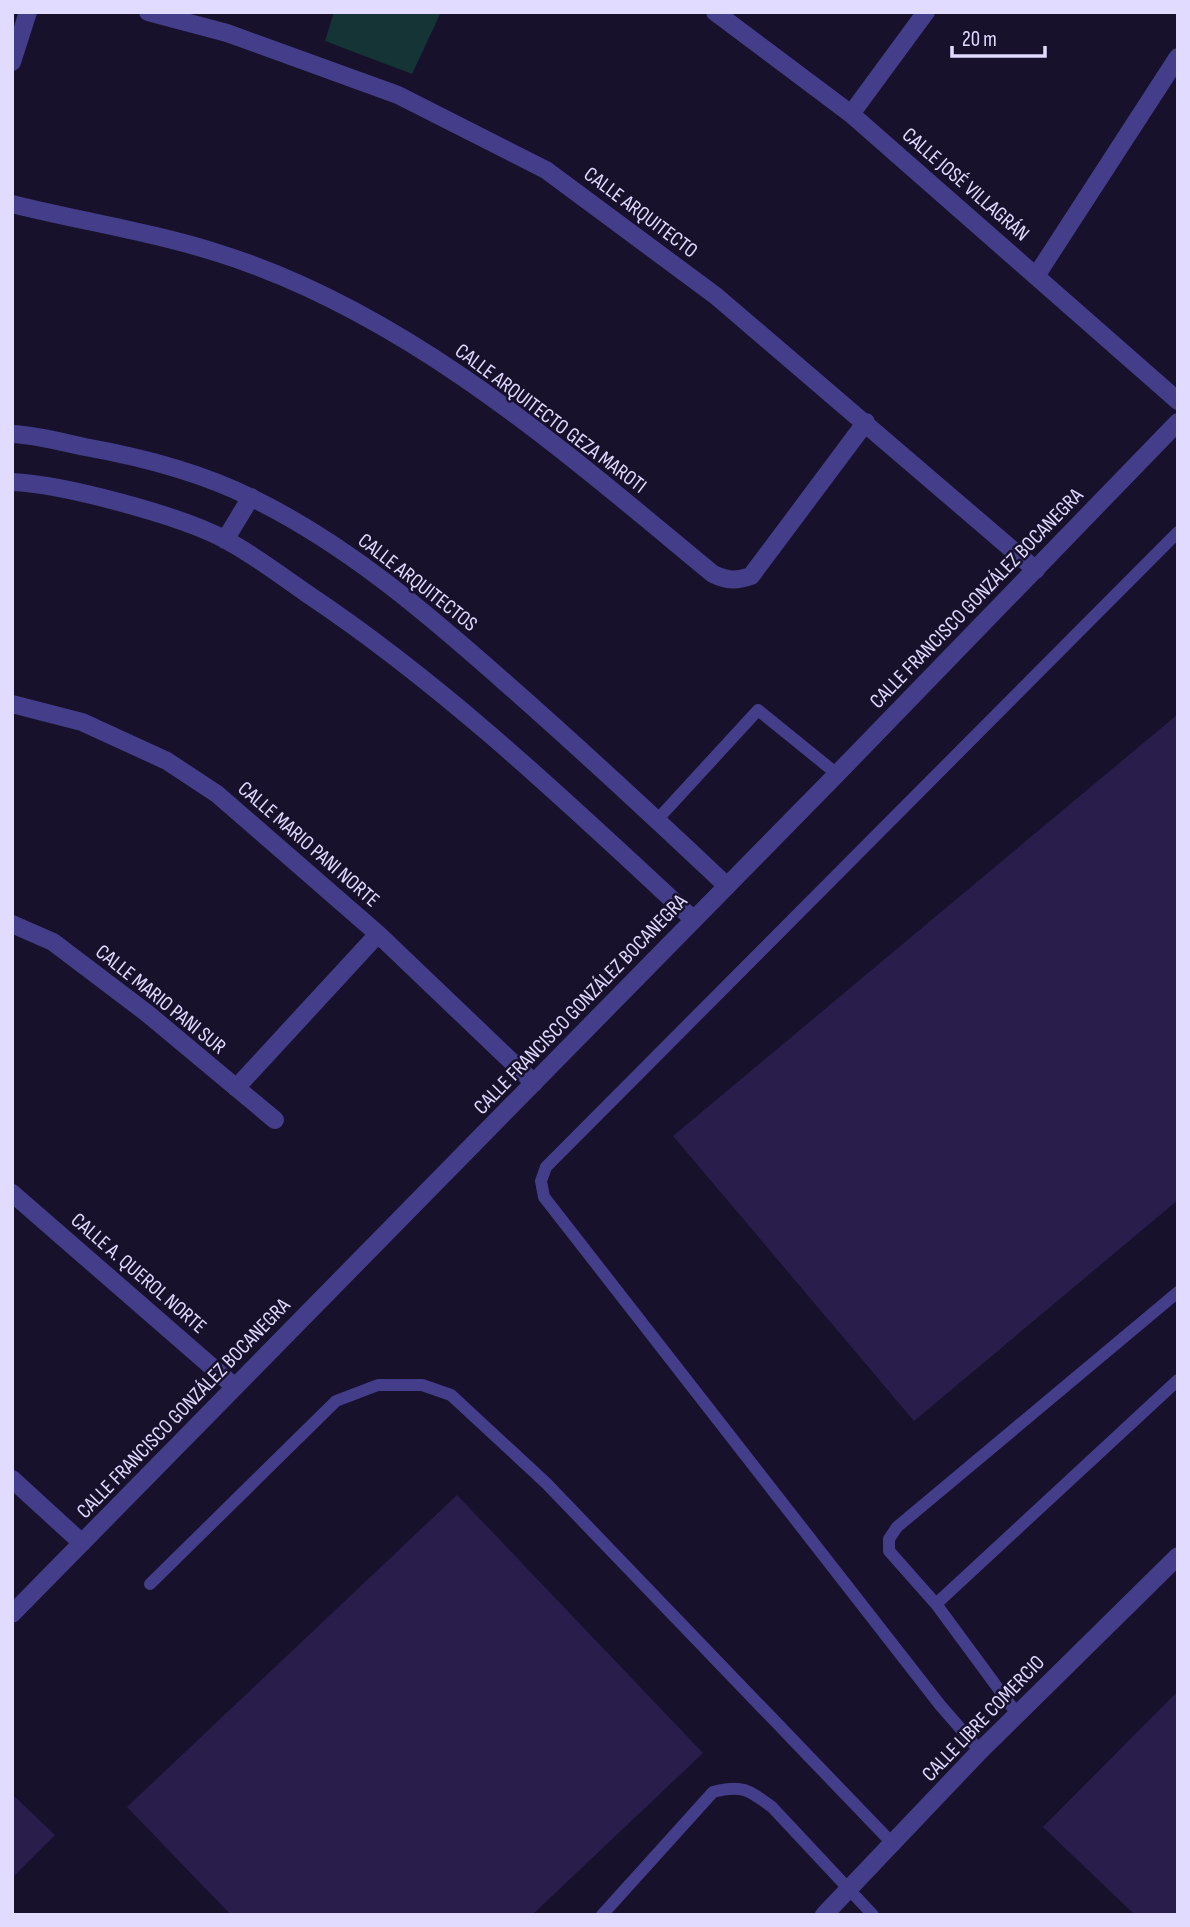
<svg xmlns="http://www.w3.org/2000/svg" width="1190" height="1927" viewBox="0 0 1190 1927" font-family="'Sofia Sans Condensed',sans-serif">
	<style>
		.green { fill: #143435 }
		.building { fill: #291d4c }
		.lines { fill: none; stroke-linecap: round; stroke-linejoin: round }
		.service { stroke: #443d89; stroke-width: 12 }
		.minor { stroke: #443d89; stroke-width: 18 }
		.tertiary { stroke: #443d89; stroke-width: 18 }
		.labels { text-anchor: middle; stroke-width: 5; stroke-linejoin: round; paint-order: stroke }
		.street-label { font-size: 21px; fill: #e1dbff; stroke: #17112b }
	</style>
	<rect width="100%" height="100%" fill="#17112b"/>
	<path class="green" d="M334,12H441L412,74L325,41Z"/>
	<path class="building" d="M1178,714V1200L914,1421L673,1136Z
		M457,1495L703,1753L532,1915H231L127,1807Z
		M1178,1691V1915H1135L1043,1827Z
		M12,1794L55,1835L12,1878Z"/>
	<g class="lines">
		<path class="service" d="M657,820L758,710L837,774
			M150,1584L336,1401L378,1385H422L451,1395L546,1483L893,1844
			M936,1604L1178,1380
			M1017,1714L936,1604L889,1551V1539L897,1527L1178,1292
			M980,1751L940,1705L544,1197L541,1181L546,1167L1178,532
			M602,1915L713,1792C741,1784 749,1790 772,1807L873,1915"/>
		<path class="minor" d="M148,12L227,33L398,95L546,170L716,296L1036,570
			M12,62L28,12
			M851,114L926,12
			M12,204C80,221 152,232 218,253C407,312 564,451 713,574C728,581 736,581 751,576L866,422
			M1036,276L1178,57
			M12,704L82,722L167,761L217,794L378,934L534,1083
			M12,924L53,942L148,1014L275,1120
			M236,1088L378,934
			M12,1193L235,1387
			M12,1479L82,1543
			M824,1915L980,1751L1178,1556"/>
		<path class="tertiary" d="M715,12L851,114L1178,401
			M12,434C36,435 62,442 85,447C141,457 202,473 252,498C348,545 429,615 508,685C583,751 655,818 727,886
			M12,482C63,484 182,516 226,540C254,555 280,575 306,593C447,687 570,805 694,920
			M225,540L251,497
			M12,1614L837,774L1178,422"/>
	</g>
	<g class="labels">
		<g class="street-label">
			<text transform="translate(966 184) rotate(41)" y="7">CALLE JOSÉ VILLAGRÁN</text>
			<text transform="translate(641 212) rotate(37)" y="7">CALLE ARQUITECTO</text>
			<text transform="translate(551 418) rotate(37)" y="7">CALLE ARQUITECTO GEZA MAROTI</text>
			<text transform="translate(418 582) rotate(38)" y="7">CALLE ARQUITECTOS</text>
			<text transform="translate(976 598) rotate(-46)" y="7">CALLE FRANCISCO GONZÁLEZ BOCANEGRA</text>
			<text transform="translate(309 844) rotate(41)" y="7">CALLE MARIO PANI NORTE</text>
			<text transform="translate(161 999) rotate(39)" y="7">CALLE MARIO PANI SUR</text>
			<text transform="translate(580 1004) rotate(-46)" y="7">CALLE FRANCISCO GONZÁLEZ BOCANEGRA</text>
			<text transform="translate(139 1273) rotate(41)" y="7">CALLE A. QUEROL NORTE</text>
			<text transform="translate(183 1408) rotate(-46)" y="7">CALLE FRANCISCO GONZÁLEZ BOCANEGRA</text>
			<text transform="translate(983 1718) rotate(-46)" y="7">CALLE LIBRE COMERCIO</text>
		</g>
	</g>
	<rect width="1190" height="1927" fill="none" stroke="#e1dbff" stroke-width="28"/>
	<path d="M952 46v10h93v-10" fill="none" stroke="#e1dbff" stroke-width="3.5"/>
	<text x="962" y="46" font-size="21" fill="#e1dbff" stroke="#17112b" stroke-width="5" paint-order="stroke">20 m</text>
</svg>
